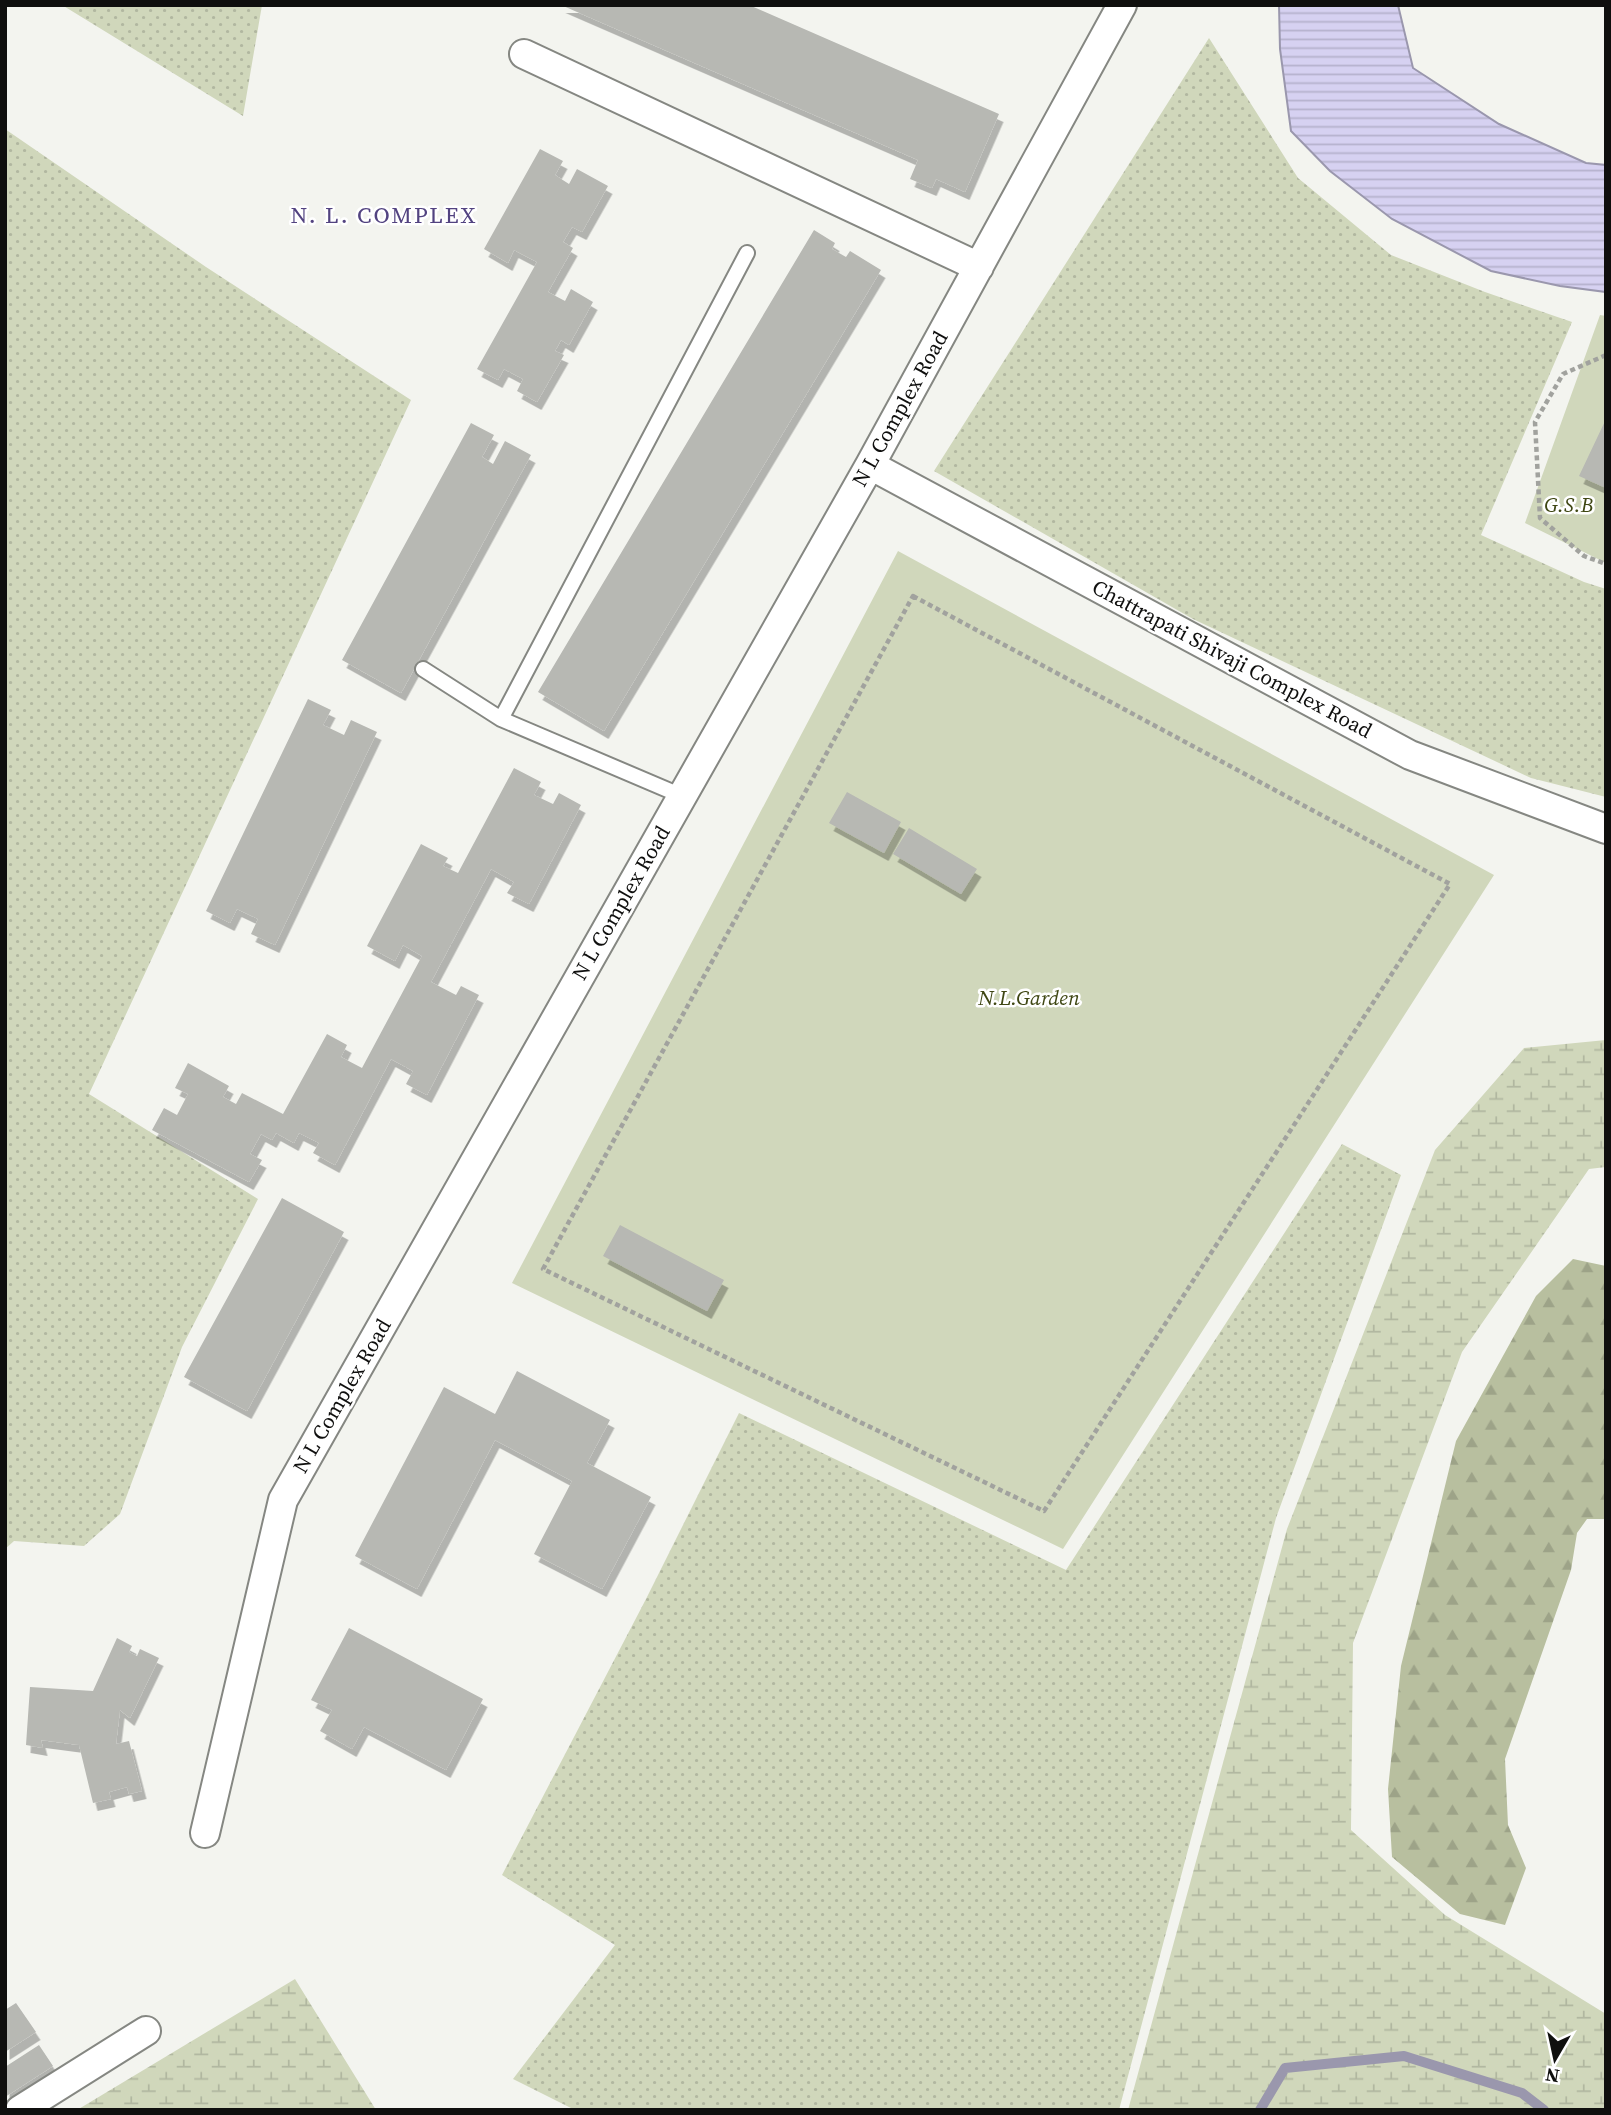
<svg xmlns="http://www.w3.org/2000/svg" width="1611" height="2115" viewBox="0 0 1611 2115" font-family="'Source Serif 4',serif">
	<style>
		.grass { fill: url(#grass-dots) }
		.forest { fill: url(#forest-firs) }
		.wetland { fill: url(#wetland-marsh) }
		.park { fill: #d0d7bb }
		.water { fill: url(#water-rules); stroke: #9a97ad; stroke-width: 2 }
		.lines { fill: none; stroke-linecap: round; stroke-linejoin: round }
		.stream { stroke: #9a97ad; stroke-width: 10 }
		.building { fill: #b7b8b3; filter: url(#shadow) }
		.service-casing { stroke: #858782; stroke-width: 18 }
		.minor-casing { stroke: #858782; stroke-width: 32 }
		.path { stroke: #a1a29e; stroke-width: 4.5; stroke-dasharray: 5 3.5; stroke-linecap: butt }
		.service { stroke: #fff; stroke-width: 14 }
		.minor { stroke: #fff; stroke-width: 28 }
		.labels { text-anchor: middle; stroke-width: 5; stroke-linejoin: round; paint-order: stroke }
		.street-label { font-size: 21px; fill: #0f0f0e; stroke: #fff }
		.park-label { font-size: 21px; font-style: italic; fill: #3f4713; stroke: #fff }
		.neighbourhood-label { font-size: 23px; letter-spacing: 2px; fill: #524380; stroke: #fff }
	</style>
	<defs>
		<pattern id="grass-dots" width="8" height="8" patternUnits="userSpaceOnUse" patternTransform="scale(1.75)"><rect width="8" height="8" fill="#d0d7bb"/><path d="M2 2h.1M6 6h.1" fill="none" stroke="#b1b7a0" stroke-width="1.8" stroke-linecap="round"/></pattern>
		<pattern id="forest-firs" width="22" height="20" patternUnits="userSpaceOnUse" patternTransform="scale(1.75)"><rect width="22" height="20" fill="#b8bf9f"/><path d="M5 1l3.5 6h-7zM16 11l3.5 6h-7z" fill="#9da388"/></pattern>
		<pattern id="wetland-marsh" width="20" height="14" patternUnits="userSpaceOnUse" patternTransform="scale(1.75)"><rect width="20" height="14" fill="#d0d7bb"/><path d="M1 5h8M5 5V1M11 12h8M15 12V8" fill="none" stroke="#b1b7a0"/></pattern>
		<pattern id="water-rules" width="6" height="5" patternUnits="userSpaceOnUse" patternTransform="scale(1.75)"><rect width="6" height="5" fill="#d6d1f1"/><path d="M0 2.5h6" fill="none" stroke="#b6b2cd"/></pattern>
		<filter id="shadow"><feDropShadow dx="4.5" dy="8" stdDeviation="0" flood-color="#0004"/></filter>
	</defs>
	<rect width="100%" height="100%" fill="#f3f4ef"/>
	<path class="grass" d="M62,5H262L243,116Z
		M1209,38L1298,178L1391,255L1485,292L1572,322L1481,535L1584,582L1606,589V797L1531,778L1193,619L934,471Z
		M5,129L206,267L411,400L89,1094L258,1199L182,1347L120,1514L84,1546L14,1541L5,1549Z
		M1342,1144L1401,1175L1276,1518L1119,2110H575L513,2079L615,1945L502,1875L646,1599L739,1413L1066,1570Z"/>
	<path class="forest" d="M1573,1259L1606,1266V1519H1587L1577,1533L1571,1570L1505,1759L1508,1825L1526,1868L1505,1925L1460,1914L1392,1857L1388,1789L1401,1666L1456,1441L1536,1296Z"/>
	<path class="wetland" d="M1606,1040V1167L1589,1169L1462,1352L1353,1643L1351,1830L1445,1915L1606,2014V2110H1128L1287,1529L1435,1150L1524,1048Z
		M295,1979L376,2110H77Z"/>
	<path class="park" d="M1600,315L1606,316V563L1525,523Z
		M898,551L1494,875L1063,1549L512,1283Z"/>
	<path class="water" d="M1279,5H1398L1413,68L1499,124L1586,163L1606,165V292L1560,286L1491,271L1392,219L1330,171L1291,131L1280,49Z"/>
	<g class="lines">
		<path class="stream" d="M1260,2110L1285,2068L1404,2056L1522,2093L1544,2110"/>
	</g>
	<path class="building" d="M561,5H749L999,114L965,192L936,179L932,188L910,179L918,160Z
		M540,149L563,161L555,175L569,184L577,169L608,186L582,232L572,227L563,242L573,248L548,292L565,301L571,289L593,302L569,345L561,340L555,351L564,355L537,402L517,391L523,379L504,369L498,380L477,369L537,262L514,250L508,263L484,249Z
		M814,230L835,243L832,249L846,257L850,251L881,270L604,731L538,692Z
		M1606,419V488L1579,476Z
		M471,423L494,435L482,457L493,464L505,441L531,455L401,693L342,660Z
		M308,699L331,710L323,725L344,735L351,720L377,732L275,945L251,934L258,919L237,909L230,923L206,911Z
		M514,768L541,782L534,795L553,804L559,793L581,805L529,904L507,893L514,882L491,869L431,982L456,995L461,986L479,995L427,1095L406,1084L413,1071L391,1059L335,1165L313,1153L319,1143L299,1133L294,1143L276,1133L272,1140L261,1134L250,1154L262,1160L249,1182L152,1130L164,1108L177,1115L188,1094L175,1088L188,1063L229,1086L223,1097L236,1104L242,1093L283,1114L327,1034L347,1045L341,1057L362,1068L422,956L403,945L395,961L367,946L421,844L448,858L443,866L458,873Z
		M847,792L901,822L884,853L829,823Z
		M909,828L977,869L961,894L893,854Z
		M282,1198L344,1232L247,1411L184,1377Z
		M620,1225L724,1280L707,1311L603,1256Z
		M517,1371L610,1420L587,1463L651,1497L602,1589L534,1554L572,1481L495,1440L417,1589L355,1556L444,1387L495,1414Z
		M349,1628L483,1699L446,1770L364,1727L352,1749L320,1731L332,1710L311,1700Z
		M117,1638L132,1646L129,1652L137,1656L140,1649L159,1658L130,1718L120,1710L116,1744L129,1741L142,1791L129,1794L127,1787L109,1792L111,1799L93,1803L79,1745L41,1740L43,1748L26,1745L30,1687L93,1691Z
		M16,2003L36,2032L5,2052V2010Z
		M39,2045L53,2066L5,2097V2067Z"/>
	<g class="lines">
		<defs>
			<path id="service" d="M423,669L501,719L682,796
				M501,719L747,253"/>
			<path id="minor" d="M524,54L979,267
				M870,465L1410,755L1606,829
				M205,1833L283,1500L870,465L1122,5
				M20,2110L146,2031"/>
		</defs>
		<use href="#service" class="service-casing"/>
		<use href="#minor" class="minor-casing"/>
		<path class="path" d="M1606,355L1563,374L1535,422L1540,518L1584,556L1606,564
			M913,596L1450,884L1044,1511L543,1269Z"/>
		<use href="#service" class="service"/>
		<use href="#minor" class="minor"/>
	</g>
	<g class="labels">
		<g class="street-label">
			<text transform="translate(900 409) rotate(-61)" y="7">N L Complex Road</text>
			<text transform="translate(1232 659) rotate(28)" y="7">Chattrapati Shivaji Complex Road</text>
			<text transform="translate(621 903) rotate(-60)" y="7">N L Complex Road</text>
			<text transform="translate(342 1396) rotate(-60)" y="7">N L Complex Road</text>
		</g>
		<g class="park-label">
			<text x="1569" y="512">G.S.B</text>
			<text x="1029" y="1005">N.L.Garden</text>
		</g>
		<g class="neighbourhood-label">
			<text x="384" y="223">N. L. COMPLEX</text>
		</g>
	</g>
	<rect width="1611" height="2115" fill="none" stroke="#0f0f0e" stroke-width="14"/>
	<g transform="translate(1555 2059) rotate(189)" stroke="#ffffff" stroke-width="5" paint-order="stroke">
	<path d="M0-5L12 26L0 18L-12 26Z" fill="#0f0f0e"/>
	<text y="-10" font-size="19" font-weight="bold" text-anchor="middle" fill="#0f0f0e">N</text>
	</g>
</svg>
